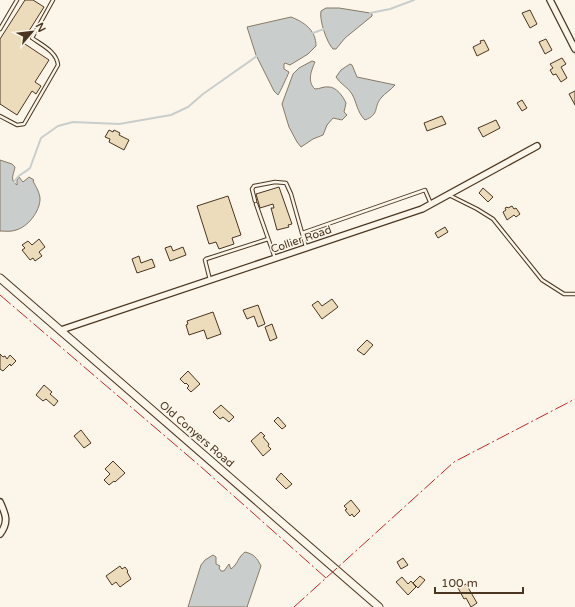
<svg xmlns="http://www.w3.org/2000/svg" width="575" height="607" viewBox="0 0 575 607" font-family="'Varela Round',sans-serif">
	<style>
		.water { fill: #c9cecd; stroke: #887966 }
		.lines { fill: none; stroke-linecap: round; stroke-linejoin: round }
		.stream { stroke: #c9cecd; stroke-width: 2 }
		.building { fill: #ecdcbc; stroke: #4a3520 }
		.service-casing { stroke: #4a3520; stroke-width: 4.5 }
		.minor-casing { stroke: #4a3520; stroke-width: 8 }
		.tertiary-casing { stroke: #4a3520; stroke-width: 9 }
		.service { stroke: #fbf6e9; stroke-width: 2.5 }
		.minor { stroke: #fbf6e9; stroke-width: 5.5 }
		.tertiary { stroke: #fbf6e9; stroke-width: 7 }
		.power { stroke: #c62828; stroke-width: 1; stroke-dasharray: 14 3 2 3; stroke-linecap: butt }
		.labels { text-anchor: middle; stroke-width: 3; stroke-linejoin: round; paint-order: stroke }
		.street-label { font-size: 11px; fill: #4a3520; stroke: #fbf6e9 }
	</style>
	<rect width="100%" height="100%" fill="#fbf6e9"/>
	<path class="water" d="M326,8H339L370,13L372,14V16L345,38L336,49H333C327,43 319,20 321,11Z
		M291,17C304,22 316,30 316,46L308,54L290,65L285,63L284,64V69L289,72C287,77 280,92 278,95L274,91L256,55L247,27Z
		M312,61L315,62C311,71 307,82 315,89C320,89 324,86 329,87C336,87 343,96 346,103L344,112L347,115L342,120L333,118L327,125L323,135L313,139L301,147L297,142L289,127L282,104L293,74L299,68Z
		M350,64L352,65L357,77L395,85C391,90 385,93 381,98C373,108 380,114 365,120C357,112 357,103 352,94C348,87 340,84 336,77L341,70Z
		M0,160L12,164L15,167C14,174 9,180 17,185V180L19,177L23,182L29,177L34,180L33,181C36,187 40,193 40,199C40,211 28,227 16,230C11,232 5,231 0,231Z
		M245,552C254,554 257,558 261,566L247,607H188L201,565L205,560L213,555L216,557V564L220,566L219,568L221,571H224L229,564L231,569C238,564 238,557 245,552Z"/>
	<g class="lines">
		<path class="stream" d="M370,13L390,9L414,0
			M313,33L324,29
			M14,183C17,174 24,174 30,168L41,138L58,126L73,122L119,124L171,115L188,107L203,94L257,56"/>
	</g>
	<path class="building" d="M25,0H33L44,7L22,42L49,60L35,82L41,86L36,94L32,91L17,115L0,104V39Z
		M530,10L537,24L530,28L522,13Z
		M546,39L552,50L545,54L539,42Z
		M484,40L489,50L477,56L473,47L481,43L480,41Z
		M562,58L566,64L561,67L567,78L561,82L556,74L553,75L550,70L553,68L550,64Z
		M575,91V105L569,94Z
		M522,100L527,108L522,111L517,103Z
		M442,116L446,124L427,131L424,123Z
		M496,120L500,128L483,137L478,128Z
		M109,130L113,132L114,130L120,133L119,135L129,140L124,150L109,142L110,139L105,137Z
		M279,187L292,224L288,225L289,227L277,230L271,208H274L273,204L260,208L256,194Z
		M483,188L493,197L488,202L479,193Z
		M228,196L241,235L232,238L234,244L219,249L216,242L209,244L197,206Z
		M512,206L514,209L516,208L520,214L516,217L514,215L507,220L503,212L506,210L505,208L507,207L508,208Z
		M445,227L448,232L438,238L435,233Z
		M39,239L45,247L39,252L42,256L35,261L33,258L30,260L22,250L25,248L22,245L28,241L32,245Z
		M171,246L173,251L183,247L186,255L170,261L165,248Z
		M139,256L141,263L152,259L155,267L137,273L132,259Z
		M332,299L338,307L322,319L312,305L318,301L322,306Z
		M258,305L265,324L258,327L254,316L247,319L243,310Z
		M213,312L221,334L207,339L204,330L189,335L186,325L188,324L187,321Z
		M272,324L277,338L270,341L265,327Z
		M367,340L373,345L364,355L357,350Z
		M0,354L3,357L5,356L7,359L10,355L16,361L11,366L10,364L3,371L0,369Z
		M188,371L200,384L191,392L187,388L189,386L186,383L185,384L180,379Z
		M44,385L52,392L50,394L58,401L54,406L46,399L43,401L36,395Z
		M221,405L234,417L229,422L223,417L220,419L213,412Z
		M278,417L286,426L282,429L274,421Z
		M81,430L91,443L84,448L74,436Z
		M261,432L265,436L263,437L269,444L268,446L271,449L263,456L251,441Z
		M113,461L125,473L115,482L114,481L109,485L104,480L110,474L105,469Z
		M281,473L292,484L286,489L276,479Z
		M351,500L360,511L354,517L352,514L350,516L345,510L347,509L344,506Z
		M403,558L408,565L401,569L397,562Z
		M120,566L122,569L125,567L128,571L127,572L131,579L120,587L116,582L112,585L106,576Z
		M420,576L425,580L418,588L413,583Z
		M402,577L408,584L411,581L416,587L408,595L396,582Z
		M466,584L477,603L471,607L466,598L464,599L458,588Z"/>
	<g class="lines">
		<defs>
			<path id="service" d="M0,29L17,0
				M0,116L17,125L24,124L58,65C57,52 42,45 32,38L53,0
				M449,195L477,209L493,219L542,280L564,294H575
				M255,201L252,189L254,186L275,182L286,183L291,194L306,247
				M256,204L275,258
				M302,233L425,190L431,204
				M210,280L205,260L206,259L268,239"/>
			<path id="minor" d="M550,0L575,49
				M61,330L422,209L537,146
				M0,502C6,515 9,522 0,534"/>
			<path id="tertiary" d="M0,278L379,607"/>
		</defs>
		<use href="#service" class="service-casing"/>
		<use href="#minor" class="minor-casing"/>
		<use href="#tertiary" class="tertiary-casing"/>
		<use href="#service" class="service"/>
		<use href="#minor" class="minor"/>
		<use href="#tertiary" class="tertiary"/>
		<path class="power" d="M0,295L200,466L326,578
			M294,607L454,462L575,399"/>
	</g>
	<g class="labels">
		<g class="street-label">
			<text transform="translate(301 239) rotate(-19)" y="4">Collier Road</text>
			<text transform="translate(197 434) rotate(41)" y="4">Old Conyers Road</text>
		</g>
	</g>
	<g transform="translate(32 32) rotate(62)" stroke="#fbf6e9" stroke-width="3" paint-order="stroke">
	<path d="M0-3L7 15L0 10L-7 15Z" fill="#4a3520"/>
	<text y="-6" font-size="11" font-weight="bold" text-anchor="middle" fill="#4a3520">N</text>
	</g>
	<path d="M435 587v6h88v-6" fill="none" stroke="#4a3520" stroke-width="2"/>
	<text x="441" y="587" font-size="12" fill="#4a3520" stroke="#fbf6e9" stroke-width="3" paint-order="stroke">100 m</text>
</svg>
